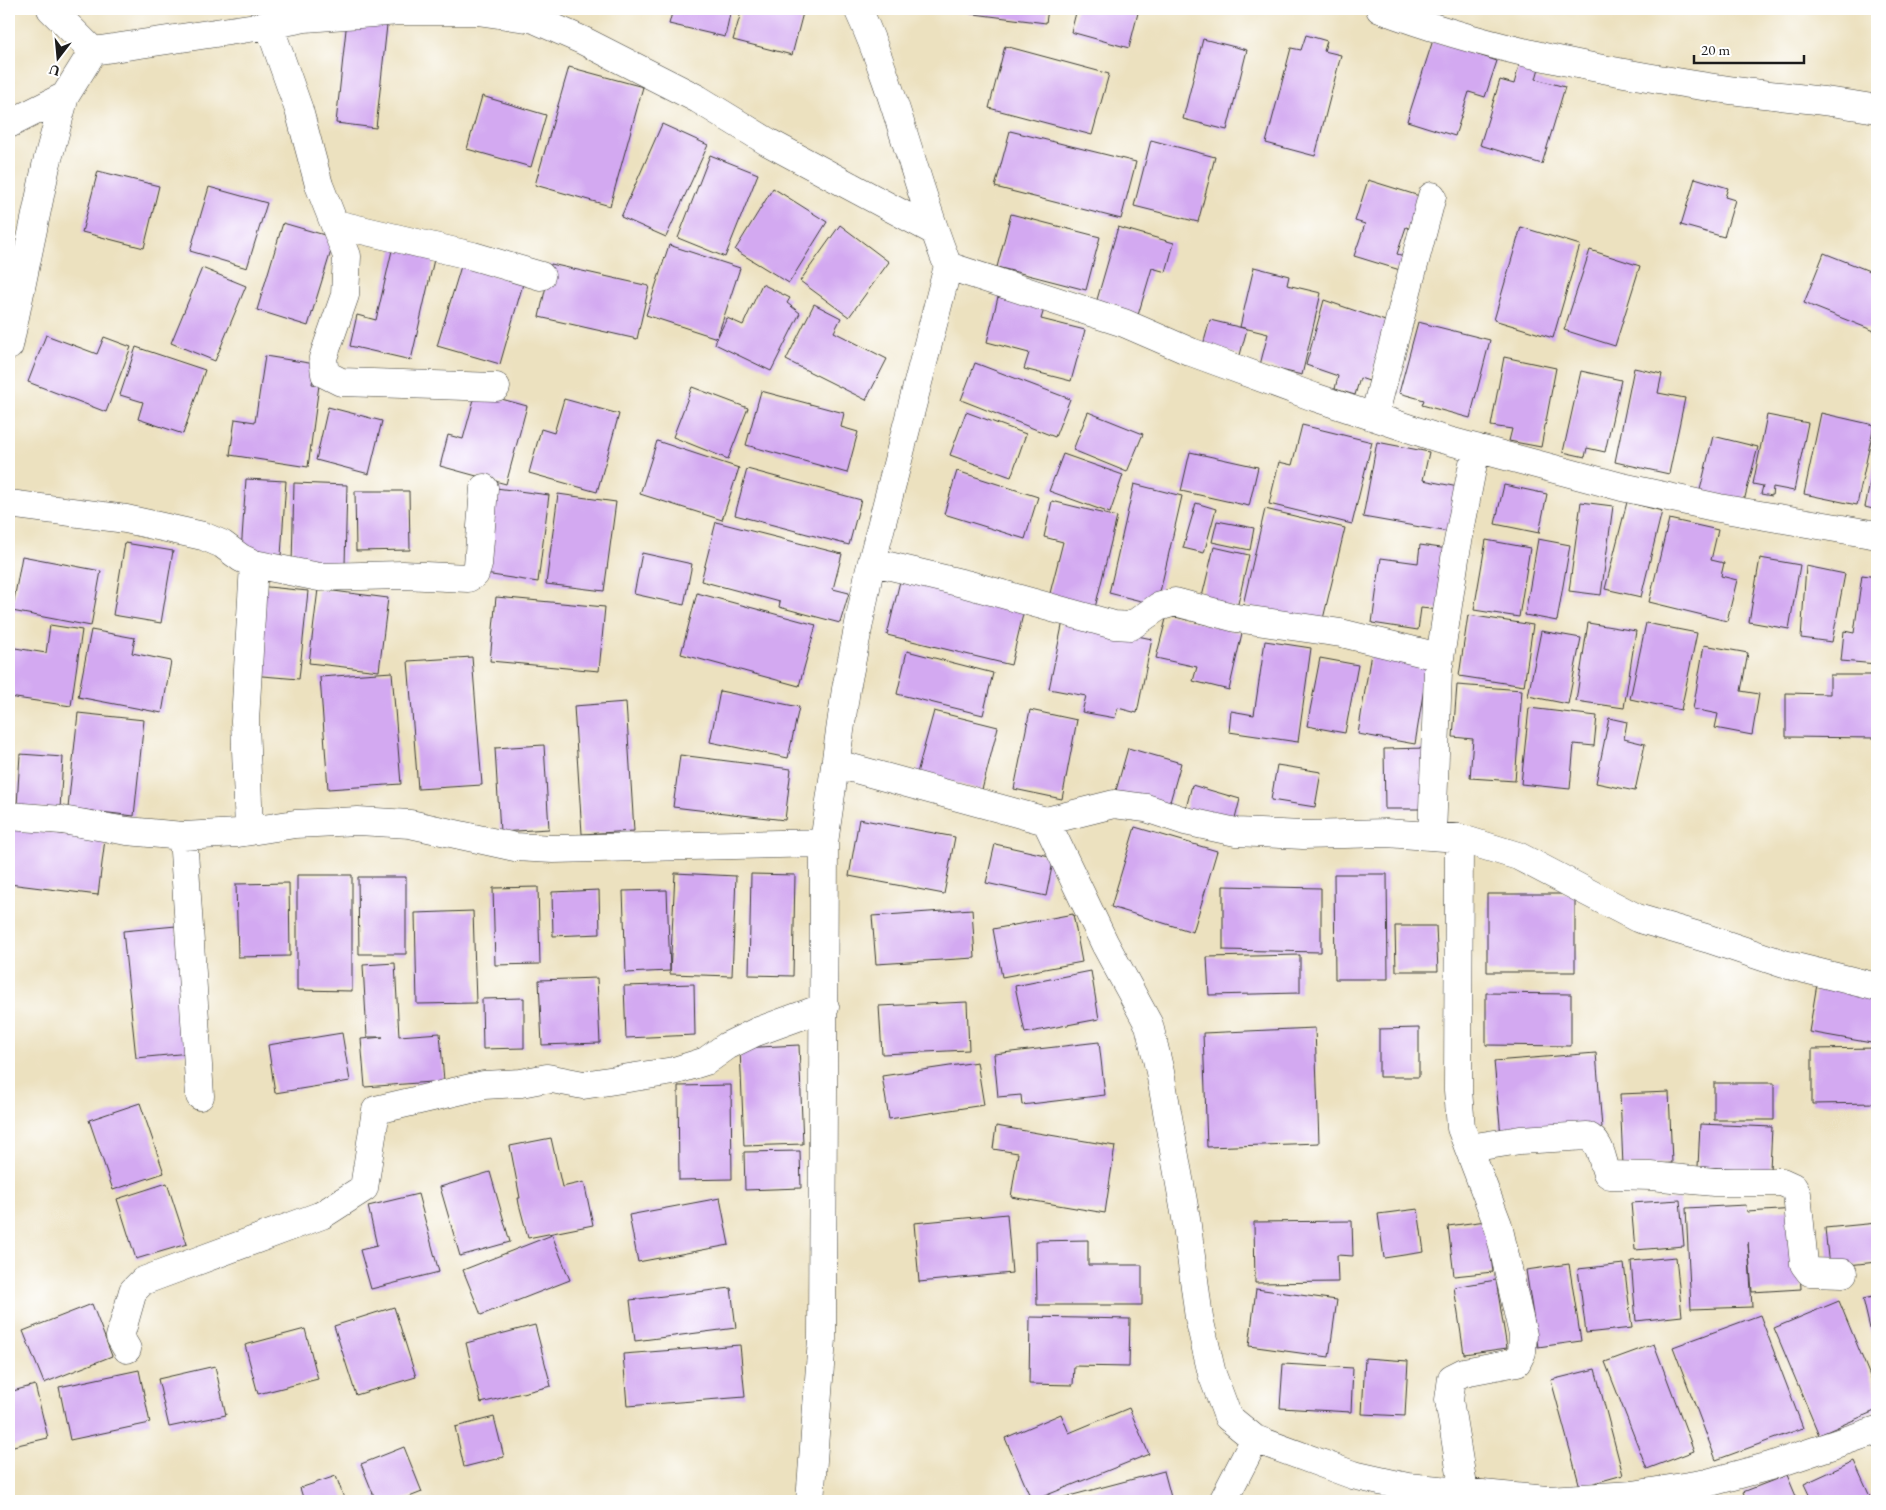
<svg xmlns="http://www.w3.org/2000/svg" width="1886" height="1510" viewBox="0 0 1886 1510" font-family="'EB Garamond',serif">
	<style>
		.building { fill: #d3a9f1 }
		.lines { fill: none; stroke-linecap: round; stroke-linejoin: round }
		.minor-casing { stroke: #3b3a34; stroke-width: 29 }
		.minor { stroke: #fff; stroke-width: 28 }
	</style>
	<rect width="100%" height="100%" fill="#fff"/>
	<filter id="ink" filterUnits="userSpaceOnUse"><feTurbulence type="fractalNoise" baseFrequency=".02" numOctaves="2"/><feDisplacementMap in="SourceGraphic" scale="10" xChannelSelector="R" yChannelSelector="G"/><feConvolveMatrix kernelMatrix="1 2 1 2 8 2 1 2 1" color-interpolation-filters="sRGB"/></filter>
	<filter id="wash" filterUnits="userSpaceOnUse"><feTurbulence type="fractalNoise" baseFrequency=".0096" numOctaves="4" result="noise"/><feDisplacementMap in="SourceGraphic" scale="20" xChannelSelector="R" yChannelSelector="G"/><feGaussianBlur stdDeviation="1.12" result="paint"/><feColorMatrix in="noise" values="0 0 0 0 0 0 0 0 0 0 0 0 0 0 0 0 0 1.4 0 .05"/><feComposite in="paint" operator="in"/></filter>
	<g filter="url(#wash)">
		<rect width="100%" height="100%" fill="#ece1bf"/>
		<g id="blocks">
			<path class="building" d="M673,9H731L725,37L669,24Z
				M742,9H804L792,55L733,40Z
				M967,9H1048L1046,23L966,13Z
				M1077,9H1139L1129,48L1071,32Z
				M347,20L387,25L376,128L336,123Z
				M1306,35L1327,41L1324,51L1341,55L1315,156L1266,143L1291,48L1301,50Z
				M1203,39L1247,50L1227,130L1183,119Z
				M1433,40L1497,61L1485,97L1469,92L1455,136L1407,121Z
				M1005,46L1109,74L1092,135L989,108Z
				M1520,62L1539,68L1536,79L1565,87L1542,164L1480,145L1500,80L1514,84Z
				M569,67L643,87L610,206L535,185Z
				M482,96L546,115L531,167L467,149Z
				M662,124L708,145L666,237L621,217Z
				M1010,131L1136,162L1121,219L995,187Z
				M1151,140L1215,157L1198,222L1134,206Z
				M710,155L758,174L725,257L678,238Z
				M98,171L159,186L144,248L82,232Z
				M1695,178L1728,188L1725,197L1735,200L1724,237L1681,225Z
				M1368,180L1426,198L1416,231L1406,227L1397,254L1404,256L1400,270L1354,256L1365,224L1355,221Z
				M209,187L267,203L247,268L190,251Z
				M773,188L827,222L789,283L735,250Z
				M1011,214L1100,237L1086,290L997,267Z
				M283,223L335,238L308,326L257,310Z
				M840,225L889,262L849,317L800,281Z
				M1118,227L1174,243L1166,272L1152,268L1136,322L1094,310Z
				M1521,227L1580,245L1553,338L1494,320Z
				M669,245L740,268L717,338L727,318L743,325L762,284L790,298L787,303L800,313L771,371L715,344L717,338L646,315Z
				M393,246L435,255L411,360L350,346L357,315L376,320Z
				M1590,250L1640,266L1615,346L1564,330Z
				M1824,253L1877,274V332L1804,303Z
				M551,264L649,286L637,339L539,317Z
				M461,266L523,284L500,364L437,346Z
				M1254,267L1289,276L1287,285L1321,293L1302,375L1260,365L1268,334L1240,327Z
				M202,268L246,286L215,361L171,343Z
				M998,297L1044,309L1041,319L1085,330L1071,381L1024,369L1029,353L987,342Z
				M1324,300L1391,323L1369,381L1360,378L1355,395L1335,389L1338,376L1306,365Z
				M814,304L841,318L834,332L887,359L866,400L786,360Z
				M1210,320L1247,329L1240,355L1203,345Z
				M1418,322L1490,340L1470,418L1422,405L1424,400L1399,393Z
				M46,335L97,354L104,337L131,347L106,412L28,382Z
				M136,347L205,370L183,434L138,419L143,402L120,395Z
				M265,356L315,364L312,384L319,385L308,467L230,455L235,419L255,422Z
				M1504,357L1556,368L1541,447L1509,441L1512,429L1491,426Z
				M975,363L1070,399L1055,437L961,400Z
				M1634,368L1662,374L1658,393L1685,398L1669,474L1615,462Z
				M1581,371L1621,380L1605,452L1587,448L1585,457L1563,452Z
				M692,387L748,408L728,459L673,437Z
				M761,391L844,413L841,427L858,432L847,473L746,445Z
				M476,392L527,406L506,484L440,466L448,435L463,439Z
				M564,399L619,414L597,492L529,473L541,429L554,433Z
				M328,407L382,421L369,474L316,460Z
				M966,412L1026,434L1011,477L950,455Z
				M1088,412L1143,434L1127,472L1073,450Z
				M1821,413L1874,425L1857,505L1804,494Z
				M1767,415L1808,423L1794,491L1773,487L1772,496L1761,494L1763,486L1753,484Z
				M1302,425L1372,442L1352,524L1269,504L1279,462L1292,465Z
				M1713,436L1758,447L1744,501L1700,490Z
				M657,441L739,468L722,520L640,494Z
				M1377,442L1429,452L1423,480L1458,487L1449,532L1363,517Z
				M1190,452L1258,467L1249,506L1181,491Z
				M1063,454L1123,475L1110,513L1049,491Z
				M1876,454H1877V510L1865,507Z
				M747,469L861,500L849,545L735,515Z
				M957,471L1038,497L1025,539L944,514Z
				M246,479L286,481L281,556L241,553Z
				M294,483L347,485L345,565L292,564Z
				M1134,484L1182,496L1157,605L1109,593Z
				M1504,485L1547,494L1539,533L1495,524Z
				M496,488L549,495L538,582L485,574Z
				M355,491H409L410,550L356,551Z
				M558,494L616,502L604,591L546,584Z
				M1052,501L1117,517L1094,612L1048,601L1063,542L1044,537Z
				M1581,502L1613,506L1601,595L1569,591Z
				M1627,502L1662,511L1641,597L1605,589Z
				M1196,503L1216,509L1204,553L1183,548Z
				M1265,509L1345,528L1322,623L1243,605Z
				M1669,519L1718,530L1711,560L1724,563L1721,576L1737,580L1727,621L1649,602Z
				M1217,521L1254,528L1250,550L1212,542Z
				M716,522L842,554L833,589L849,593L840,623L779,607L780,602L701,581Z
				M1538,539L1570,545L1557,621L1525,615Z
				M1486,540L1530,548L1519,617L1474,610Z
				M125,543L173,551L161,623L113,615Z
				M1420,545L1448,549L1439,610L1421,608L1418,630L1372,623L1381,558L1418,563Z
				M1214,547L1249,555L1237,608L1201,601Z
				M642,553L692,564L684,605L634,594Z
				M22,556L101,571L91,626L12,611Z
				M1760,558L1800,565L1789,629L1749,622Z
				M1806,566L1845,574L1832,642L1801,638Z
				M1862,575L1877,577V664L1841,661L1844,631L1854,633Z
				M901,577L1025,606L1011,665L887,635Z
				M258,586L308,591L299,679L250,675Z
				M318,589L388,598L379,671L309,663Z
				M697,593L816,625L799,686L681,654Z
				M496,597L605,607L599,671L490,661Z
				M1167,615L1242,633L1229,690L1193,681L1197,667L1156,658Z
				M1468,615L1533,625L1524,686L1459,676Z
				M1063,621L1152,639L1137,713L1118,708L1115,718L1082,712L1086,696L1049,689Z
				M1588,623L1636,631L1624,708L1576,701Z
				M1646,623L1697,633L1681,710L1630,699Z
				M50,625L82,630L71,706L9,697V647L46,653Z
				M91,630L135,638L132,653L171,661L162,713L78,697Z
				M1541,631L1581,638L1568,704L1528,696Z
				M1265,641L1311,648L1298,742L1229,732L1231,711L1254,715Z
				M1704,645L1748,653L1741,691L1759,694L1752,735L1715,728L1718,714L1693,709Z
				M907,651L993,673L983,715L897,694Z
				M1371,653L1428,663L1415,744L1358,734Z
				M472,657L482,785L418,789L408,661Z
				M1320,658L1358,665L1345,733L1307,726Z
				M392,672L401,784L328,789L320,677Z
				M1830,675H1877V738L1786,737V693L1830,694Z
				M1457,685L1522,690L1515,781L1470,778L1473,739L1453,737Z
				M720,691L799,707L788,758L710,742Z
				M626,702L634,831L582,834L574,706Z
				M1529,708L1597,716L1594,746L1574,744L1570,789L1521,784Z
				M1030,710L1077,720L1062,799L1014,789Z
				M934,711L998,727L982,790L917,773Z
				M78,713L144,720L134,816L68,808Z
				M1609,718L1627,722L1624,739L1645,744L1635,791L1596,783Z
				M544,745L549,829L500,832L495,748Z
				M1128,748L1181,763L1168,809L1115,794Z
				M1427,748L1429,809H1385L1384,749Z
				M20,754L63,757L60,810L17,806Z
				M680,755L791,769L785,820L673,807Z
				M1277,765L1321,772L1315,807L1271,800Z
				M1192,785L1240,799L1233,827L1185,812Z
				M859,819L955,837L944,894L849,876Z
				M1135,827L1217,851L1193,932L1111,907Z
				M10,828L105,839L98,895L9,884Z
				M995,844L1054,857L1046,896L986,883Z
				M675,873L736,876L732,976L670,974Z
				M751,874L795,875L793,976L749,975Z
				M1334,874H1387L1388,979H1335Z
				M297,875H352V991L297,990Z
				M358,877H406V954H359Z
				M289,883L290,956L238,957L236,884Z
				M1223,886L1321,888V952L1223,950Z
				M538,887L540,964L495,965L493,888Z
				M599,890L600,934L553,936L552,892Z
				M667,890L670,971L626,973L623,891Z
				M1487,894H1575V972H1487Z
				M972,909L975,958L876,964L872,916Z
				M473,911L476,1003L417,1004L415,913Z
				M1073,914L1082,962L1002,977L993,929Z
				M176,926L190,1053L136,1058L123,931Z
				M1395,926H1436L1438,971H1396Z
				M1300,955V993L1209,995L1207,957Z
				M395,963L399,1036L440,1033L444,1081L365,1087L361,1039L383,1037H367L363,965Z
				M1091,971L1099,1019L1025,1033L1015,986Z
				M597,978L600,1043L542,1045L539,980Z
				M694,984L695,1035L626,1038L624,986Z
				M1817,984L1877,994V1044L1809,1032Z
				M1486,993L1571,994V1046L1486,1045Z
				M524,998V1048L483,1049L482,999Z
				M967,1002L969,1050L882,1054L879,1006Z
				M1315,1028L1319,1143L1207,1147L1203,1033Z
				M1419,1028V1077H1379V1029Z
				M342,1033L350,1081L275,1093L268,1045Z
				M1099,1042L1105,1095L1022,1105L1021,1095L998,1097L994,1054Z
				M799,1045L803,1144L744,1146L740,1048Z
				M1877,1048V1103L1812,1104V1049Z
				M1596,1053L1602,1128L1501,1136L1494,1061Z
				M977,1062L984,1105L889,1119L882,1076Z
				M1714,1083H1774V1120H1714Z
				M731,1085L732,1179L679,1180L678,1086Z
				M1669,1092L1672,1163L1623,1166L1620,1094Z
				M140,1103L164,1173L113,1190L89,1120Z
				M1700,1124L1772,1127L1770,1170L1698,1167Z
				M996,1126L1115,1146L1105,1213L1011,1197L1018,1153L993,1149Z
				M551,1138L562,1187L584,1182L593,1225L528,1238L519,1204L518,1198H520L510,1146Z
				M800,1151L801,1188L745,1190L744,1152Z
				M490,1172L510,1242L460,1256L440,1187Z
				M167,1183L187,1244L136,1259L117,1199Z
				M418,1194L439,1272L371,1289L360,1250L377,1246L368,1206Z
				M720,1198L729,1245L638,1262L629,1215Z
				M1680,1200L1684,1246L1635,1250L1631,1203Z
				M1746,1205L1747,1212L1796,1209L1801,1289L1752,1292L1748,1242L1752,1307L1691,1309L1686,1208Z
				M1418,1209L1424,1252L1384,1258L1378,1214Z
				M1007,1214L1012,1273L919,1282L914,1223Z
				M1352,1221L1353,1256L1337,1255L1338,1282L1255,1283L1254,1222Z
				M1486,1221L1493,1272L1454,1276L1448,1226Z
				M1877,1223V1262L1829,1267L1825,1228Z
				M552,1235L570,1280L481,1315L463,1270Z
				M1088,1240V1265H1142V1305H1037L1036,1241Z
				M1676,1257L1682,1316L1636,1321L1631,1261Z
				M1569,1264L1581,1341L1538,1347L1526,1270Z
				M1624,1264L1632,1328L1586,1333L1578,1269Z
				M1496,1280L1507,1348L1464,1354L1454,1287Z
				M731,1288L736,1328L635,1341L630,1300Z
				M1256,1289L1337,1300L1329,1357L1249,1346Z
				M1877,1296V1358L1863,1299Z
				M1839,1301L1877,1393V1410L1819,1435L1774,1328Z
				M92,1304L112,1356L44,1383L23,1331Z
				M394,1307L416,1377L356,1395L334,1326Z
				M1760,1315L1803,1428L1716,1460L1673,1347Z
				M1030,1317L1130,1319L1129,1367L1074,1366L1073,1385L1029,1384Z
				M535,1325L551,1386L481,1403L466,1343Z
				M305,1329L318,1379L258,1394L245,1345Z
				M1654,1344L1694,1451L1647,1469L1605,1362Z
				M740,1345L745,1397L627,1406L623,1354Z
				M1365,1358L1408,1361L1405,1416L1362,1414Z
				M1283,1364L1353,1368L1351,1412L1280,1408Z
				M215,1366L226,1415L169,1427L158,1379Z
				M1595,1369L1623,1475L1580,1487L1551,1380Z
				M139,1370L150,1423L70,1440L59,1387Z
				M35,1385L48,1438L9,1447V1392Z
				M1129,1408L1149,1454L1032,1501L1005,1438L1061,1414L1069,1433Z
				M494,1417L504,1457L464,1467L455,1427Z
				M404,1447L422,1492L399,1501H376L361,1464Z
				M1854,1461L1872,1501H1812L1804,1484Z
				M1164,1471L1172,1501H1050Z
				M1787,1475L1798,1501H1747L1743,1492Z
				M336,1476L345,1501H304L300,1488Z"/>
		</g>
	</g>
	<g filter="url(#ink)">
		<use href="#blocks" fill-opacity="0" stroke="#3b3a34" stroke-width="1"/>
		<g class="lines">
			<defs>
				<path id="minor" d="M51,9L93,51
					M1380,9C1487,49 1602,71 1715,88C1769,96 1824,99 1877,109
					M269,25L299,110L319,185L347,256L345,295L323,358L325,374L341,382L496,387
					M9,124L65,96L93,51L269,25L305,18L400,11H477L534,19L584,41L698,99L768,142L934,231
					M336,224L473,256L541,276
					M948,266L1124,323L1191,352L1314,397L1438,438L1622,487L1719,508L1877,535
					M9,346L46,166L65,96
					M1374,417L1432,196
					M9,504L126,519L203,536L222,544L241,558L254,564L319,577L403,575L468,578L475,574L478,565L484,488
					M873,562L966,584L1114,625L1131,626L1158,607L1175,602L1236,618L1341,633L1440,657
					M837,764L1046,821L1105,944L1149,1025L1160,1072L1186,1218L1199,1318L1212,1374L1228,1417L1255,1439L1353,1475L1407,1487L1547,1500L1633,1495L1707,1483L1770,1466L1877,1430
					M9,816L62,820L127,831L183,836L238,833L295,824L358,821L410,824L515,847L553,849L824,843
					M1046,821L1114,804L1146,808L1185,821L1236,832L1303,835L1386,833L1459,838L1518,856L1637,918L1709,939L1784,964L1877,987
					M249,831L245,721L254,564
					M183,836L200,1096
					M1432,836L1438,671L1456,552L1476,448
					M1459,838L1458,1090L1461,1128L1498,1225L1523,1335L1522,1352L1517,1362L1464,1372L1452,1378L1449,1400L1464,1492
					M1469,1148L1520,1140L1587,1136C1602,1143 1601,1159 1607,1173L1610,1175L1651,1176L1714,1182H1782L1793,1187L1797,1194L1804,1264L1810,1272L1843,1273
					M127,1349L120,1337L133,1291L143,1281L322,1215L364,1188L376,1110L484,1085L521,1083L547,1078L583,1085L674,1071L706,1061L727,1046L756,1032L825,1007
					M810,1501L822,1339L824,843L846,689L869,573L948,266C914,182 896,91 858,9
					M1223,1501L1255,1439"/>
			</defs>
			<use href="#minor" class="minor-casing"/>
			<use href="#minor" class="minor"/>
		</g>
	</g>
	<rect width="1886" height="1510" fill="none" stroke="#fff" stroke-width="30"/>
	<g transform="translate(58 58) rotate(196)" stroke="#ffffff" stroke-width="4" paint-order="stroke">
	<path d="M0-4L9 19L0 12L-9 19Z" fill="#1c1c1c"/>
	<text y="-8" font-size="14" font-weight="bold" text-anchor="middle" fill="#1c1c1c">U</text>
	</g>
	<path d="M1694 55v8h110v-8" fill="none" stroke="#1c1c1c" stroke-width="2.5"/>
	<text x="1701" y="55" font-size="15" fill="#1c1c1c" stroke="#ffffff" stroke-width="4" paint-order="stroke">20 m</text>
</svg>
